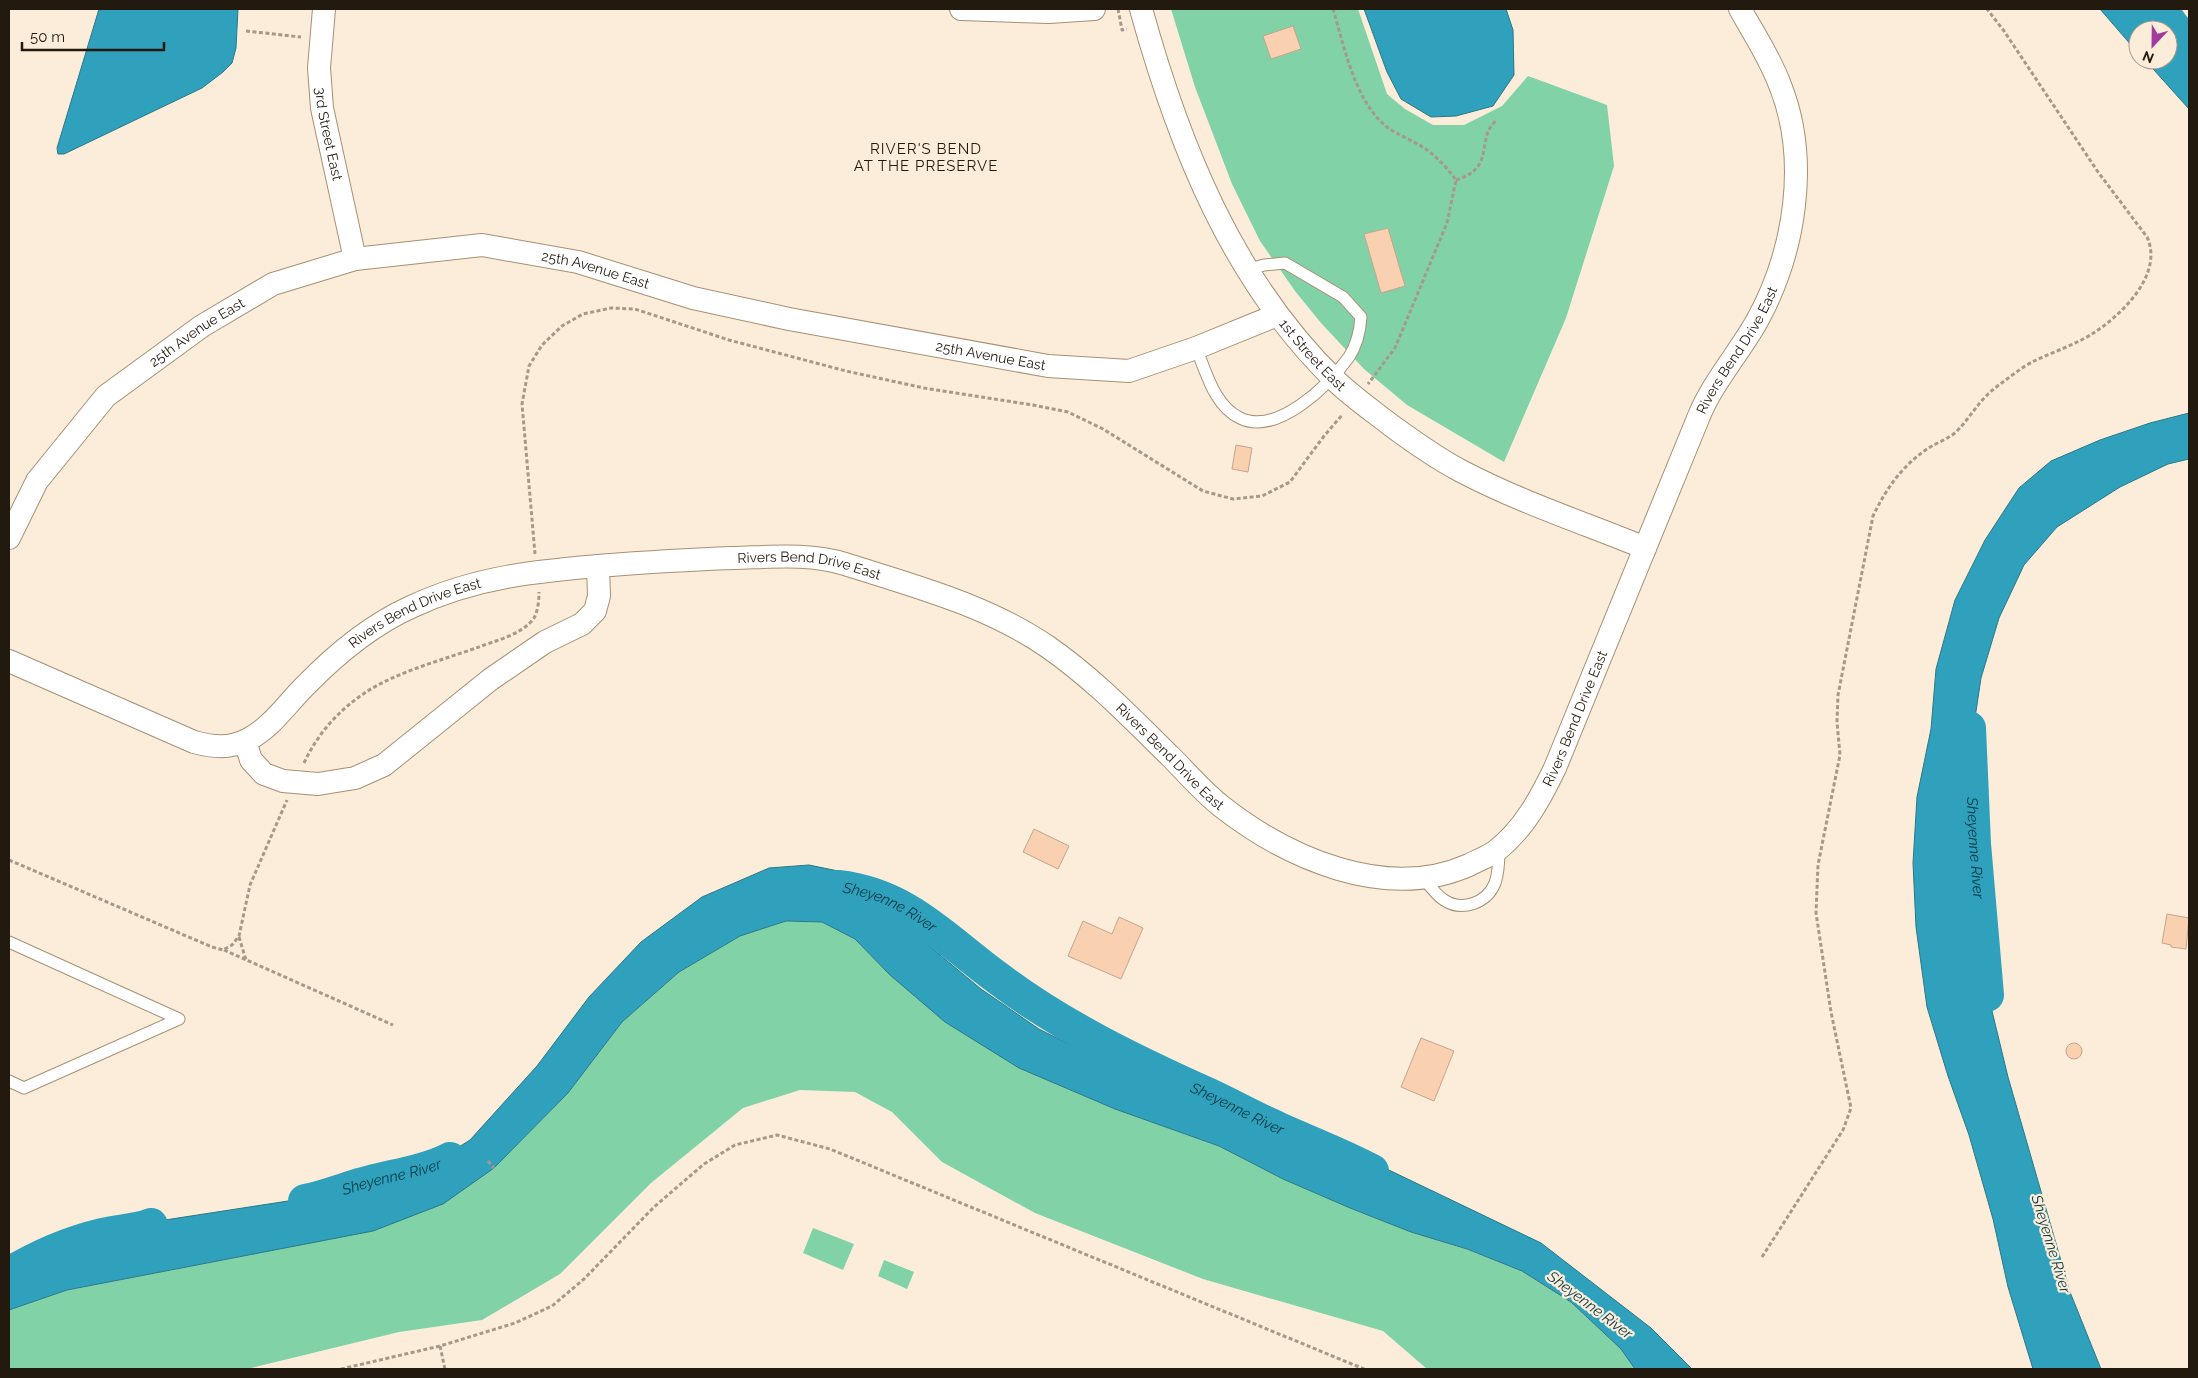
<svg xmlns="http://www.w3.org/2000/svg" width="2198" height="1378" viewBox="0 0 2198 1378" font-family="Raleway,sans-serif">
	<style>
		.green { fill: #82d2a8 }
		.water { fill: #2fa1bc; stroke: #2b7888 }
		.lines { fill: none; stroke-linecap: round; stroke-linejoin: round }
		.river { stroke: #2fa1bc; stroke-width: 34 }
		.building { fill: #f9d0b0; stroke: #c4a58e }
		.lane-casing { stroke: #a79073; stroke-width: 13 }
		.street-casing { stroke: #a79073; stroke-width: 24 }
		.path { stroke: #a59989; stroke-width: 3; stroke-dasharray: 4 2.5; stroke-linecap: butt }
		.lane { stroke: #fff; stroke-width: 11 }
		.street { stroke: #fff; stroke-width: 22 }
		.labels { text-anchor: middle; stroke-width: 4.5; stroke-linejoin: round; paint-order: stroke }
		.street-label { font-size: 14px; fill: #231a0f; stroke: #fbedda }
		.neighbourhood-label { font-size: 15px; letter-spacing: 1px; fill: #231a0f; stroke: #fbedda }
		.water-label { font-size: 15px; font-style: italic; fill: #063945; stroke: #fbedda }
	</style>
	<rect width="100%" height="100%" fill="#fbedda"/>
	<path class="green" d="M1171,9H1358L1387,94L1405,109L1433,125H1464L1502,106L1528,76L1607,105L1614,166L1566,318L1504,462L1407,405L1364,369L1321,323L1295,291L1260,241L1232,184L1195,87Z
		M786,921L822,922L855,939L890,975L1019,1068L1115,1109L1219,1146L1283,1179L1350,1208L1411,1232L1466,1249L1522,1271L1571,1302L1621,1349L1635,1369H1427L1383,1331L1203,1279L1035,1213L942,1162L892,1112L855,1092L800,1090L743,1108L651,1183L560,1274L482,1320L399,1332L247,1369H9V1310L67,1290L295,1246L494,1168L568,1093L622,1022L679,972L740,936Z
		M813,1228L854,1244L843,1270L803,1253Z
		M884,1260L914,1272L907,1289L878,1276Z"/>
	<path class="water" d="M99,9H238L236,48L232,63L223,72L202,88L64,154H58L57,148Z
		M1364,9H1506L1513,30L1514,75L1493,106L1456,116L1431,117L1401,99L1387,72Z
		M2100,9H2155L2189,48V109L2145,60H2168V30H2138V53Z
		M2189,413V459L2168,464L2120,487L2057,527L2024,565L1999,618L1981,678L1972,738L1970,808L1974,879L1992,1011L2008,1077L2070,1292L2101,1369H2033L2008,1287L1993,1219L1969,1135L1948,1076L1927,1007L1916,927L1913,863L1917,797L1931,729L1936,669L1955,600L1985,540L2019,488L2051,461L2100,440L2150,423Z
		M809,865L848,873L887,902L928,945L981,989L1039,1029L1132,1076L1231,1118L1303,1145L1368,1160L1541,1243L1651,1328L1692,1369H1635L1621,1349L1571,1302L1522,1271L1467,1249L1411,1232L1350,1208L1283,1179L1219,1146L1115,1109L1019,1068L945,1022L890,975L855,939L822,922L786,921L740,936L679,972L622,1022L568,1093L494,1168L443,1204L373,1231L67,1290L9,1310V1263L52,1246L165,1220L288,1201L365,1185L427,1167L470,1140L537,1066L589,997L641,942L702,897L769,868Z"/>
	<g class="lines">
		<g class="river">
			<path d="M2160,9L2189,48"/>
			<path id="s1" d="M1969,728L1974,844L1987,995"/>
			<path id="s2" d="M838,887C908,895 945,940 999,979C1061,1026 1136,1062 1207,1094C1231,1105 1254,1118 1279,1129C1310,1143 1342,1155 1372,1171"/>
			<path id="s3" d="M305,1201C322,1198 337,1192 353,1187C383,1177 423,1173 450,1159"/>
			<path d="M9,1274C37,1257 69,1243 102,1235C118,1231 136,1231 151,1225"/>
		</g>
	</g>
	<path class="building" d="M1293,26L1301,49L1271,59L1263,36Z
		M1388,228L1405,286L1381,293L1364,234Z
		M1236,445L1252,448L1248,472L1232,469Z
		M1034,829L1069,846L1058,869L1023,852Z
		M2167,914L2189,918L2186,949L2171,947V945L2162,943Z
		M1119,917L1143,928L1121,979L1068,956L1083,921L1112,934Z
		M1421,1038L1454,1051L1434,1101L1401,1087Z
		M2066 1051a8 8 0 1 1 16 0a8 8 0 1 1-16 0Z"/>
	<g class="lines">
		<defs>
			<path id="lane" d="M1196,348C1206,371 1214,406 1240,418C1277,436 1328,386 1349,357C1357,345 1360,331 1361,317L1343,297L1285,263L1264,265L1246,270
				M1423,877C1429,885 1435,894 1444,900C1462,912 1487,903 1495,883C1499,872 1499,860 1499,849
				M9,942L179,1019L24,1088L9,1081"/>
			<g id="street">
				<path id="s4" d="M324,9L319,68L322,108L355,259"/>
				<path d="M961,9L1049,12L1094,9"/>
				<path id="s5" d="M1141,9C1179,146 1233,282 1337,382C1354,398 1374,412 1392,426C1414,442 1436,458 1461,471C1520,502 1584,523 1645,548"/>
				<path id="s6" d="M9,538L37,481L106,396L202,326L273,284L355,259L482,245L578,262L693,298L789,319L1048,366L1129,371L1196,348L1277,315"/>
				<path id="s7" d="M9,661L194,742C213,747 229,749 247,740C271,728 286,705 304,687C335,655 371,625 411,607C477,576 538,571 610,565C652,562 693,559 735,558C771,557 810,553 845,564C914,586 987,605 1048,647C1093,678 1132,719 1171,757C1187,773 1203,792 1221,806C1287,858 1386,902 1469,865C1478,860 1488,857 1496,851C1524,829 1540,799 1555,768C1603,651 1651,534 1699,416C1713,382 1739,353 1757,321C1795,252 1810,160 1780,85C1770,58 1754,34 1740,9"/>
				<path d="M245,741L251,760L264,774L283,781L318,784L355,778L384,765L491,679L545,642L582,624L595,611L599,596L598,566"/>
			</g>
		</defs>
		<use href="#lane" class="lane-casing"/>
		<use href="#street" class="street-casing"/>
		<path class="path" d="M1118,9L1122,30L1127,29
			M1333,9C1344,46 1355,102 1387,127C1399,136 1415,141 1427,150C1438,158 1448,169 1456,180L1447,223L1395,348L1368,384
			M246,31L301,37
			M1456,180C1497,168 1475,138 1496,121
			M535,554L522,404L529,366L542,345L562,326L583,314L611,308L635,309L729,340L846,371L924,388L1033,405L1068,412L1103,429L1203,491L1233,499L1262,496L1290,482L1324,436L1343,414
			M304,763C318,733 339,710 366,692C397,672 442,660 476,648C494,641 522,635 534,618C538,611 539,600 539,592
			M9,860L212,947L223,950L232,945L239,936L250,885L287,800
			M239,937L246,960
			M224,950L393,1025
			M488,1161L494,1168
			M1762,1257L1843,1130L1851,1108L1831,1012L1816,913L1818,865L1840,755L1837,722L1838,695L1873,516C1886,489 1901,467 1927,449C1936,443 1948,439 1956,432C1972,416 1979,399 1999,385C2010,377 2022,367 2034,361C2053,352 2074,345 2092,334C2122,315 2164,274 2147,237L2098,172L2004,31L1987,9
			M440,1346L445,1369
			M341,1369L440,1346L515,1323L552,1306L584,1279L654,1207L704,1164L735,1145L777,1135L830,1149L1364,1369"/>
		<use href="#lane" class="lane"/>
		<use href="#street" class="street"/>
	</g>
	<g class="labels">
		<g class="street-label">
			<text dy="5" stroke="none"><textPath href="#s4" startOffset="126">3rd Street East</textPath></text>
			<text dy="5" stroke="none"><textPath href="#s6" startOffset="704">25th Avenue East</textPath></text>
			<text dy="5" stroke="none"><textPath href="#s6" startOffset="284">25th Avenue East</textPath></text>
			<text dy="5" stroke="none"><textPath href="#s7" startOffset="2222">Rivers Bend Drive East</textPath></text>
			<text dy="5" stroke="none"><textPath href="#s5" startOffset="390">1st Street East</textPath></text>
			<text dy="5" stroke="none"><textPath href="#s6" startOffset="1109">25th Avenue East</textPath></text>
			<text dy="5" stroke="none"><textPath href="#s7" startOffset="874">Rivers Bend Drive East</textPath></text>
			<text dy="5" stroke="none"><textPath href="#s7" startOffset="470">Rivers Bend Drive East</textPath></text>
			<text dy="5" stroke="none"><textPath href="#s7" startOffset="1819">Rivers Bend Drive East</textPath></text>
			<text dy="5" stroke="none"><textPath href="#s7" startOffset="1294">Rivers Bend Drive East</textPath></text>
		</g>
		<g class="neighbourhood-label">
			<text x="926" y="154">RIVER'S BEND<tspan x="926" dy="17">AT THE PRESERVE</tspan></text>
		</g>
		<g class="water-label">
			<text dy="5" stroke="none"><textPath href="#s1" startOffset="120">Sheyenne River</textPath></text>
			<text dy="5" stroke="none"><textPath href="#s2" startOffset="56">Sheyenne River</textPath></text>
			<text dy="5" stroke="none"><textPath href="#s2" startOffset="460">Sheyenne River</textPath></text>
			<text dy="5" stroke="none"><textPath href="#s3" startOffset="90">Sheyenne River</textPath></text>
			<text transform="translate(2051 1244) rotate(73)" y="5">Sheyenne River</text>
			<text transform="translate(1590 1305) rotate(37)" y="5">Sheyenne River</text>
		</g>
	</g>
	<rect width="2198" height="1378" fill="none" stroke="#231a0f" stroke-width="20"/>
	<g transform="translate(2153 45) rotate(202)"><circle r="24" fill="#fbedda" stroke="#a59989"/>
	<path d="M0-4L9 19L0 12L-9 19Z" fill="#a33b9e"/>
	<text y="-8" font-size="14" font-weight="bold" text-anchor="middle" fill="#231a0f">N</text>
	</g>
	<path d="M22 42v8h142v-8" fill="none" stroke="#231a0f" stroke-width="2.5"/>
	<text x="30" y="42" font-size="15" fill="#231a0f" stroke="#fbedda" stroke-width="4" paint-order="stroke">50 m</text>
</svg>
